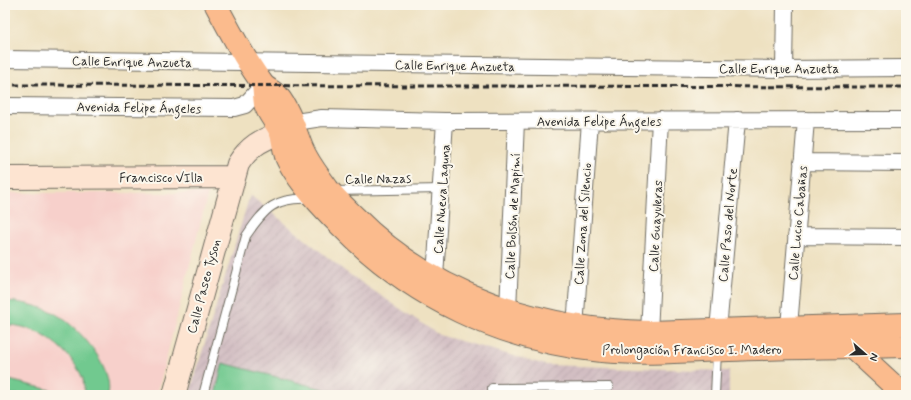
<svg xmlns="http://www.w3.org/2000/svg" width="911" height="400" viewBox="0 0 911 400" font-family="Mynerve,sans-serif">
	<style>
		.built { fill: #f7d0cb }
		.industrial { fill: url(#industrial-furrows) }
		.green { fill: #71c98f; stroke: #4e7a5d }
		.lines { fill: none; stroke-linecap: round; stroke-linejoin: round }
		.lane-casing { stroke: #6f6b60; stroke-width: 10 }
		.street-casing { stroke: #6f6b60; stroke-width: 18 }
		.secondary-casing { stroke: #6f6b60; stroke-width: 24 }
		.primary-casing { stroke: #6f6b60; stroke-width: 24 }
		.lane { stroke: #fff; stroke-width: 8 }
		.street { stroke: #fff; stroke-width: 16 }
		.secondary { stroke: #fde4d1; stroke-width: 22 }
		.primary { stroke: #fbbb8d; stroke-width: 22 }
		.rail { stroke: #2b2b2b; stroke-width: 3; stroke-dasharray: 6 3; stroke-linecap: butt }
		.labels { text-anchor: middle; stroke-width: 4; stroke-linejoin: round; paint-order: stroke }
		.street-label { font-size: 13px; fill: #2b2b2b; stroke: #fbf7ec }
	</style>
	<defs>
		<pattern id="industrial-furrows" width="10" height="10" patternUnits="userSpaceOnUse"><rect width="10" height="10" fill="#d2bec2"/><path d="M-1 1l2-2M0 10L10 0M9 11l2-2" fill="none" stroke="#b4a3a7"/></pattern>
	</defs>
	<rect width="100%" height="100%" fill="#fbf7ec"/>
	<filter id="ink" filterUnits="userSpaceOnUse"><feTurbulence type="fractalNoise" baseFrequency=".025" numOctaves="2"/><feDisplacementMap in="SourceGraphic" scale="8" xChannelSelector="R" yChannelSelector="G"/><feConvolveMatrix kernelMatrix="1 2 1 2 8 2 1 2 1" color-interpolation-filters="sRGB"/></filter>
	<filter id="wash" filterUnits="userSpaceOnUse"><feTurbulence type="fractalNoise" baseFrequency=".012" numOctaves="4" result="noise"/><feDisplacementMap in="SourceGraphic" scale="16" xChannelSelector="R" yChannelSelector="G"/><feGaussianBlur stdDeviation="0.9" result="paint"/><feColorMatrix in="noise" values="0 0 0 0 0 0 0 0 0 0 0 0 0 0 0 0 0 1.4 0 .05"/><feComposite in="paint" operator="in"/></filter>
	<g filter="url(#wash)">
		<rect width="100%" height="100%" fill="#eee1c1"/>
		<path class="built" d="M5,193H208L157,395H5Z"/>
		<path class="industrial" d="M250,195L346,272L439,335L546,365L729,371V395H189Z"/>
		<path class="green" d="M5,301C21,302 35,305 50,311C75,322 115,366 108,395H85C84,390 84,384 83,379C71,350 37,324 5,325Z
			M223,363L346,395H215Z
			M5,379L67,394V395H5Z"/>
	</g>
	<g filter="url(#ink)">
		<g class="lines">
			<defs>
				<path id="lane" d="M334,191L442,189
					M203,395L246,236C265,208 275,197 310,199
					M492,395V388L609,387
					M715,395L717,351"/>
				<path id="street" d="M5,59L784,69L906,68
					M784,69L785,5
					M5,106L234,108L245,105L263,85
					M294,126L302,121L322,118L445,121L906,120
					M802,162L906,163
					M796,236L906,237
					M435,277L445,121
					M508,310L516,121
					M575,327L590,121
					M789,327L806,120
					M718,330L737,120
					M649,332L660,120"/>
				<path id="secondary" d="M5,178L233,177
					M174,395L238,164C254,139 269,139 294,126"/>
				<path id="primary" d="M216,5C230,31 244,59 262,83C266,89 274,91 278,96C290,111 295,131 302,148C308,163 319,176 328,189C336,199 346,208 355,217C433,296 541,330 649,332L906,324
					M263,85C264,91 264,98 265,104C268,114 276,122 280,131C284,140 283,152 288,161C301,185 322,207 341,226C411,298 502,341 602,351C644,355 687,351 729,350C788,348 847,347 906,346
					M852,347L904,395"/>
			</defs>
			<use href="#lane" class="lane-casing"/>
			<use href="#street" class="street-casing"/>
			<use href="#secondary" class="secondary-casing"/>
			<use href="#primary" class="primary-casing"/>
			<use href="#lane" class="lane"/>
			<use href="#street" class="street"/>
			<use href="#secondary" class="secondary"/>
			<use href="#primary" class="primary"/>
			<path class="rail" d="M5,85L906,87"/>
		</g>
	</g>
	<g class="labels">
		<g class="street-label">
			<text transform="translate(132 61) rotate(1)" y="5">Calle Enrique Anzueta</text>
			<text transform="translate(455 65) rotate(1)" y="5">Calle Enrique Anzueta</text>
			<text x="779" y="73">Calle Enrique Anzueta</text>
			<text transform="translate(139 107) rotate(1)" y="5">Avenida Felipe Ángeles</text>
			<text x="599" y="126">Avenida Felipe Ángeles</text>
			<text x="161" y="182">Francisco VIlla</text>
			<text transform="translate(378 178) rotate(-1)" y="5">Calle Nazas</text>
			<text transform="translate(441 199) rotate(-86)" y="5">Calle Nueva Laguna</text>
			<text transform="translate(512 216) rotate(-87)" y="5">Calle Bolsón de Mapimí</text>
			<text transform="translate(797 223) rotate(-85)" y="5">Calle Lucio Cabañas</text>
			<text transform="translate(582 224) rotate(-86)" y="5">Calle Zona del Silencio</text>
			<text transform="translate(727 225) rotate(-85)" y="5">Calle Paso del Norte</text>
			<text transform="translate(655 226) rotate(-87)" y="5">Calle Guayuleras</text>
			<text transform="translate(203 286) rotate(-75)" y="5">Calle Paseo Tyson</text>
			<text x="692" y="354">Prolongación Francisco I. Madero</text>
		</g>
	</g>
	<rect width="911" height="400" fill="none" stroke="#fbf7ec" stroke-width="20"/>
	<g transform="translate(865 354) rotate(110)" stroke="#fbf7ec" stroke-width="3" paint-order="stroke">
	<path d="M0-3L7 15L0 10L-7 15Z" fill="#2b2b2b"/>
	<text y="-6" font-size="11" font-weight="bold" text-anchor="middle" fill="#2b2b2b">N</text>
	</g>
</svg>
